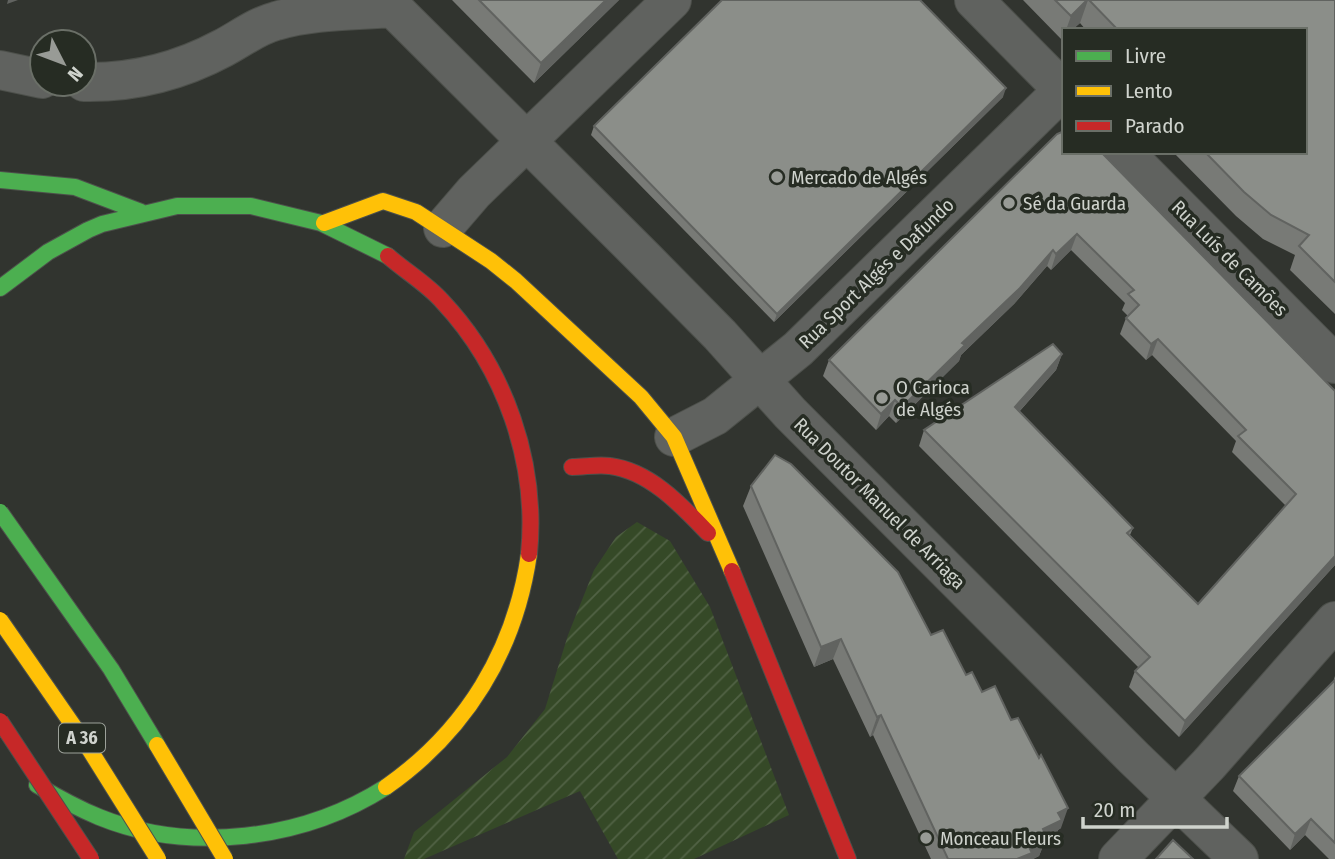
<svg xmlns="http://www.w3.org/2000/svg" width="1335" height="859" viewBox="0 0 1335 859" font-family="'Fira Sans Condensed',sans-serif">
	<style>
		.garden { fill: url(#garden-furrows) }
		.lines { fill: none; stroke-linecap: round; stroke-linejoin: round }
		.street-casing { stroke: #4d504b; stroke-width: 40 }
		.fast-casing { stroke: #4d504b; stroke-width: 18 }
		.slow-casing { stroke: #4d504b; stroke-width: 18 }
		.jam-casing { stroke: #4d504b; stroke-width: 18 }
		.street { stroke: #60625f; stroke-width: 38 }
		.fast { stroke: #4caf50; stroke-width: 16 }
		.slow { stroke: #ffc107; stroke-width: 16 }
		.jam { stroke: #c62828; stroke-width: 16 }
		.fast-bridge-casing { stroke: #4d504b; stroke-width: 18; stroke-linecap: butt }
		.slow-bridge-casing { stroke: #4d504b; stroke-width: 18; stroke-linecap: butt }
		.jam-bridge-casing { stroke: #4d504b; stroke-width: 18; stroke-linecap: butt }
		.fast-bridge { stroke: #4caf50; stroke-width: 16 }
		.slow-bridge { stroke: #ffc107; stroke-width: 16 }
		.jam-bridge { stroke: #c62828; stroke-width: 16 }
		.wall { fill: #787a76 }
		.shaded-wall { fill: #616360 }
		.building { fill: #8b8e89; stroke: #616360; stroke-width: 2 }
		.poi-dot { fill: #989b96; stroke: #262c23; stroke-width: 2.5 }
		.labels { text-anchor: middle; stroke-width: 7; stroke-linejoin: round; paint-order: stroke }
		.shield { fill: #262c23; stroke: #9ca19a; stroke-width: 2 }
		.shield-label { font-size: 18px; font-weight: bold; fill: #cfd3cd }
		.poi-label { font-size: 19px; fill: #cfd3cd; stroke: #262c23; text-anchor: start }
		.street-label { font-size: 19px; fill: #cfd3cd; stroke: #262c23 }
	</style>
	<defs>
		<pattern id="garden-furrows" width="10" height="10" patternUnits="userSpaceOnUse" patternTransform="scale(1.75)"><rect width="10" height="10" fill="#354927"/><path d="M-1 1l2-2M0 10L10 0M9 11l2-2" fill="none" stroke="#516245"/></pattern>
	</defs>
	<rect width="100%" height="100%" fill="#31342f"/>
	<path class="garden" d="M637,522L670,541L710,607L789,815L694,859H618L580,791L424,859H404L414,832L507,757L545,709L568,635L594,570L616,537Z"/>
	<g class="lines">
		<defs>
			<path id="street" d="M385,0L646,260L720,335L790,413L1134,758L1239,859
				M974,0L1064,91
				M0,70L42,79
				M84,82C133,83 180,71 223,48C240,39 257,26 276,21C313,10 354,11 393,8
				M1124,152L1335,364
				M443,228L474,192L672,0
				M674,437L715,416L798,349L1063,90
				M1118,859L1209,764L1335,621"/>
			<path id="fast" d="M0,180L75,187L141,212
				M0,288L48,252L88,230L102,224L177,206H251L321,223L388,256
				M37,785C57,797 77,808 99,817C190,854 303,840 386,787"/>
			<path id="slow" d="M324,223L383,201L416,212L491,261L516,281L641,397L674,437L732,571
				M386,787C466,731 515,651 529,554"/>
			<path id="jam" d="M388,256C405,271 427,284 442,301C505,368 538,462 529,554
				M572,467C585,467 598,464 610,466C650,471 682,506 708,533
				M732,571L848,859"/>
		</defs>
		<use href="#street" class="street-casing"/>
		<use href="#fast" class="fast-casing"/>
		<use href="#slow" class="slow-casing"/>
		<use href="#jam" class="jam-casing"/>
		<use href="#street" class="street"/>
		<use href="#fast" class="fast"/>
		<use href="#slow" class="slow"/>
		<use href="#jam" class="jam"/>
		<defs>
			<path id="fast-bridge" d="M0,512L111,669L157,745"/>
			<path id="slow-bridge" d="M0,620L88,747L158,859
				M157,745L225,859"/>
			<path id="jam-bridge" d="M0,721L91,859"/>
		</defs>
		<use href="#fast-bridge" class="fast-bridge-casing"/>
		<use href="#slow-bridge" class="slow-bridge-casing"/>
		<use href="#jam-bridge" class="jam-bridge-casing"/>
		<use href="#fast-bridge" class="fast-bridge"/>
		<use href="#slow-bridge" class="slow-bridge"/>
		<use href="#jam-bridge" class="jam-bridge"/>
	</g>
	<path class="wall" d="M452,0H619L534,83Z
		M1023,0H1335V314L1290,270L1295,255L1263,239L1236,216L1173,152H1305V30H1086L1080,23L1072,30H1064V38L1062,40Z
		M1003,97L774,322L591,135L594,126Z
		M1057,134L1335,391V565L1179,737L1129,687L1135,671L1139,668L919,446L924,430L1062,354L1056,370L1019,412L1133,528L1130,535L1198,604L1286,506L1232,452L1236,441L1152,355L1146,360L1120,334L1126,318L1128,316L1122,310L1125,303L1071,250L1051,270L1047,266L1014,304L961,355L959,361L896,423L889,416L876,430L823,376L829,360Z
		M751,486L931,635L982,692L1061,828L1058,830L1054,840L1043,846L1039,856L1033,859H931L873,735L870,737L833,659L814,667L743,506Z
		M1335,676V859H1329L1305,835L1290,850L1233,791L1239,776L1333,682Z"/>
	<path class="shaded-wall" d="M8,0H18L7,4Z
		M606,0H619L534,83L541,63Z
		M1088,0L1080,23L1072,30H1066L1071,16Z
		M1006,88L1003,97L774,322L777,314Z
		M1077,234L1071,250L1051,270L1056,254Z
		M1053,250L1047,266L1014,304L961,355L959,361L896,423L902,407L962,343Z
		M1158,339L1152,355L1146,360L1151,344Z
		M1062,354L1056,370L1009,423L1015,407Z
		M895,400L889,416L876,430L881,414Z
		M1335,556V565L1179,737L1185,721Z
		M841,639L833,659L814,667L821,647Z
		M881,715L873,735L870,737L877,717Z
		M1068,808L1061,828L1058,830L1054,840L1043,846L1039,856L1033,859H1017L1028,845L1058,813Z
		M1311,819L1305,835L1290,850L1295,834Z"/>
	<path class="building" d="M479,0H606L541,63Z
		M722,0H920L1006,88L777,314L594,126Z
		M1055,0H1087L1071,16Z
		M1089,0H1335V282L1299,246L1309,235L1271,215L1244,192L1205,152H1305V30H1118Z
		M1064,131V152H1101L1335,391V556L1185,721L1135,671L1150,657L924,430L1053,344L1062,354L1015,407L1133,528L1127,533L1198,604L1296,494L1238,436L1246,430L1158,339L1151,344L1126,318L1139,305L1128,294L1134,290L1077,234L1056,254L1053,250L1020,288L962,343L965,345L902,407L895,400L881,414L829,360L1057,134Z
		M775,455L791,464L898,572L931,635L943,630L966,675L972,672L982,692L995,686L1011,720L1018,718L1039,758L1041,755L1068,808L1058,813L1062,820L1043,829L1046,836L1028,845L1032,853L1017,859H948L881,715L877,717L841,639L821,647L751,486Z
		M1335,680V843L1311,819L1295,834L1239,776Z
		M1173,840L1193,859H1156Z"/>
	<g class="poi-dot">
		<circle cx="777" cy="177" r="7"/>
		<circle cx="1009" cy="203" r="7"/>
		<circle cx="882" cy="398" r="7"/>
		<circle cx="926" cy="838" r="7"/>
	</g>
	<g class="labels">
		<rect class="shield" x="59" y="723.5" width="46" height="29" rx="5"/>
		<g class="shield-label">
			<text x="82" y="744">A 36</text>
		</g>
		<g class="poi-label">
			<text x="791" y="184">Mercado de Algés</text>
			<text x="1023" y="210">Sé da Guarda</text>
			<text x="896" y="394">O Carioca<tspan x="896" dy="22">de Algés</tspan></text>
			<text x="940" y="845">Monceau Fleurs</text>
		</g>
		<g class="street-label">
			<text transform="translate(1230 258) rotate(45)" y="7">Rua Luís de Camões</text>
			<text transform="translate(876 273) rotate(-44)" y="7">Rua Sport Algés e Dafundo</text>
			<text transform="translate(880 503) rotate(45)" y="7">Rua Doutor Manuel de Arriaga</text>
		</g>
	</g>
	<rect x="1062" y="28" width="245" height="126" fill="#262c23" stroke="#6a6f67" stroke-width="2"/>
	<rect x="1076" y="51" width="35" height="10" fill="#4caf50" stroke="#6a6f67" stroke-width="2"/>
	<text x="1125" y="63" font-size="21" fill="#cfd3cd">Livre</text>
	<rect x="1076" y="86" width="35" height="10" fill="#ffc107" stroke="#6a6f67" stroke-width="2"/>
	<text x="1125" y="98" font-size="21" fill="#cfd3cd">Lento</text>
	<rect x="1076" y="121" width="35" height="10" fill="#c62828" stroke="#6a6f67" stroke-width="2"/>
	<text x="1125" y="133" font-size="21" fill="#cfd3cd">Parado</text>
	<g transform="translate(63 63) rotate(132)"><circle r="33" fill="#262c23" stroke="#6a6f67" stroke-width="2"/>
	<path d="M0-5L12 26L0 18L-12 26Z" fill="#989b96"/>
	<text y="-10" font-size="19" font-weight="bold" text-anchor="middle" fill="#cfd3cd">N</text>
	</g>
	<path d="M1083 817v10h144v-10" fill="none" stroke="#cfd3cd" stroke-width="3.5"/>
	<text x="1094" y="817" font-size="21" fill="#cfd3cd" stroke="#262c23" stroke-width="5" paint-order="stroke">20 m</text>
</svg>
